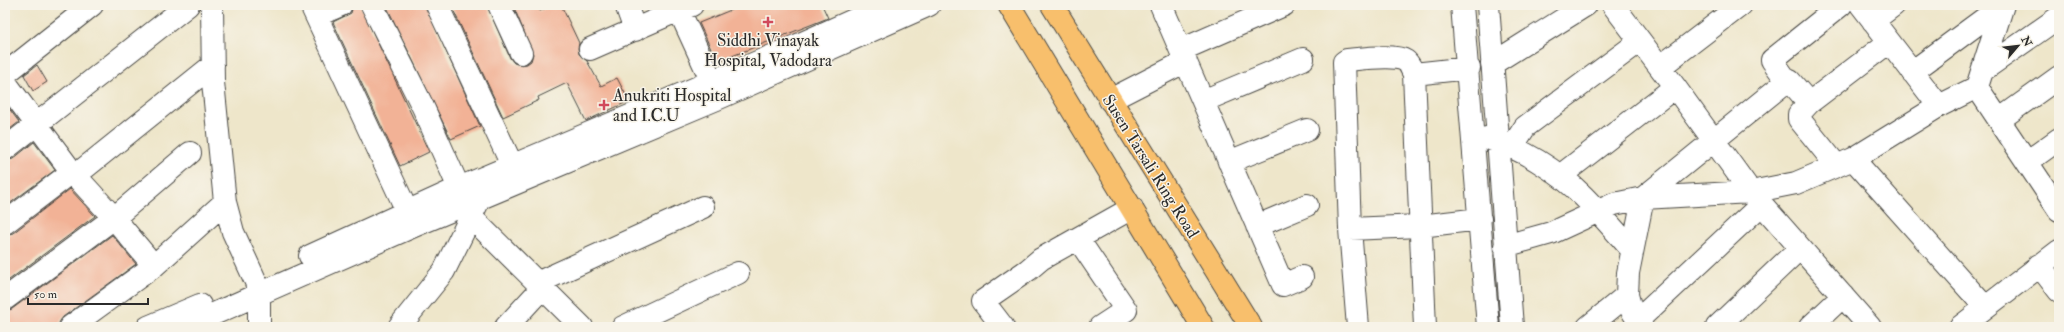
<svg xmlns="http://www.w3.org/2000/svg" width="2064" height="332" viewBox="0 0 2064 332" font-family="'IM FELL Double Pica',serif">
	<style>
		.building { fill: #f2b296 }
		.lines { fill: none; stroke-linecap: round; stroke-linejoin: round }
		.minor-casing { stroke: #484743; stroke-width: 24 }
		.major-casing { stroke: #484743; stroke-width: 24 }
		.minor { stroke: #fff; stroke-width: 22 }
		.major { stroke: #f8bf6c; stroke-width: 22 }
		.poi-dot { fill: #d1495b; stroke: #f7f3e8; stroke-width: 1.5 }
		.labels { text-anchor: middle; stroke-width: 3; stroke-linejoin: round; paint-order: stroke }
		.poi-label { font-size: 17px; fill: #2b2b2b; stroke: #f7f3e8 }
		.street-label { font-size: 17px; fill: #2b2b2b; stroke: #f7f3e8 }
	</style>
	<rect width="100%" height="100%" fill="#f7f3e8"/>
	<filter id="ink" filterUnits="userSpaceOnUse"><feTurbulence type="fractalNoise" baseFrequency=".025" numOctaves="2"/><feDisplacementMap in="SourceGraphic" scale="8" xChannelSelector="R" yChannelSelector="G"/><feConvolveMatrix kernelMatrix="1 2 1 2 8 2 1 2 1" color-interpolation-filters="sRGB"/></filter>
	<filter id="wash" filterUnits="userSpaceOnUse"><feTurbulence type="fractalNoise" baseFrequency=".012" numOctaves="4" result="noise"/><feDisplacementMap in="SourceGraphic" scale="16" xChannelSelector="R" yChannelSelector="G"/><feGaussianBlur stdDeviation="0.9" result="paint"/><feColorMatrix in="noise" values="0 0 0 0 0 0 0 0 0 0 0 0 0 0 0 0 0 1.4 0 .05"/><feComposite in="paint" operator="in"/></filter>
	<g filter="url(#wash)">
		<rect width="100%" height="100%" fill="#eee6ca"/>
		<g id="blocks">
			<path class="building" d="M353,5H360L429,152L400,166L333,22L351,13Z
				M386,5H425L480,126L451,139Z
				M451,5H487L510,58L514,63L520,65L527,64L531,61L533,54L513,5H537L540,11L551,5H561L579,43L578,48L579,54L587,61L601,86L617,78L629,101L586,121L567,83L538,97L539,100L503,117Z
				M743,5H822L828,18L717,62L699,23Z
				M37,65L47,82L33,91L24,75Z
				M5,103L19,122L5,133Z
				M34,142L55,170L5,207V161L13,159Z
				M70,189L95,216L5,283V235L13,233Z
				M112,235L136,264L63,317L58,327H5V311L12,309Z"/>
		</g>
	</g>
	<g filter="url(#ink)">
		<use href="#blocks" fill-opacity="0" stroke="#484743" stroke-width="1"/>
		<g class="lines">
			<defs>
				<path id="minor" d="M212,5L213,82L225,202L233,232L256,282L259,295V327
					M311,5L407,211
					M372,5L423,107L459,188
					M437,5L512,165
					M499,5L521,53
					M626,5L635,30
					M692,5L679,10L718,95
					M1161,5L1283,285L1302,277
					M1462,5L1488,327
					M1488,5L1512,327
					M1613,5L1675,87L1751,192L1870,327
					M1861,5L1939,106
					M316,16L341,5
					M1873,21L1894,5
					M590,49L679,10
					M1181,50L1284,5
					M1492,64L1586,5
					M1660,67L1741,5
					M1982,71L2059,17
					M1912,72L2003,5
					M5,74L92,5
					M1414,74L1469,68
					M1787,81L1772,60L1841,5
					M5,82L72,172L114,218L154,266
					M1977,87L2059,210
					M1110,100L1186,61
					M1203,101L1303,59
					M1809,103L1889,42
					M1999,120L2059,77
					M1486,138C1519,146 1559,172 1583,196C1600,213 1616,232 1632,250
					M1512,147L1525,127L1640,41
					M5,149L188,5
					M1853,159L1985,307
					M1229,162L1307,130
					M2027,162L2059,139
					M76,175L213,65
					M1560,176L1675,87
					M471,217L582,327
					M5,223L72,172
					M1257,226L1307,205
					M1350,229L1420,226L1480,219
					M1078,239L1126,310L1100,327
					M1505,246L1551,233L1614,204L1643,198L1751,192L1796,183L1853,159L1939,106L1977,87L2003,5
					M310,256L459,188L798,45L887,5
					M2039,265L2059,291
					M537,283L703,207
					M5,299L114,218L190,153
					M1637,321L1762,204
					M70,327L154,266L225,202
					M148,327L200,305
					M184,327L414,226L719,98L929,5
					M399,327L444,271L480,198L481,191
					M506,327L542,288
					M623,327L738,273
					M1003,327L983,301L1028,270L1041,259L1132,208
					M1358,327L1350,229L1344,62L1347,60C1360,59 1395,54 1406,61C1409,63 1412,70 1414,74L1425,327
					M1588,327L1627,295
					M1642,327L1631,309L1627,295L1628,273L1643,198L1787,81H1790L1809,103L1799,114V119L1837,166
					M1717,327L1800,248
					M1810,327L1843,296
					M1960,327L2059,251"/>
				<path id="major" d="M1009,5L1203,327
					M1052,5L1251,327"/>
			</defs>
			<use href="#minor" class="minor-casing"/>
			<use href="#major" class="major-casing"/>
			<use href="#minor" class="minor"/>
			<use href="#major" class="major"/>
		</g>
	</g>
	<g class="poi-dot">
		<path d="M766 16h4v4h4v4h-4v4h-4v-4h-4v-4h4z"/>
		<path d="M602 99h4v4h4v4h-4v4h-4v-4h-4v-4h4z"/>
	</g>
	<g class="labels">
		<g class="poi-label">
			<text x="768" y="46">Siddhi Vinayak<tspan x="768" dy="20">Hospital, Vadodara</tspan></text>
			<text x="613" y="101" text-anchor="start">Anukriti Hospital<tspan x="613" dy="20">and I.C.U</tspan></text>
		</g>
		<g class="street-label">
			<text transform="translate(1151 166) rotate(58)" y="6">Susen Tarsali Ring Road</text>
		</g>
	</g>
	<rect width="2064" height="332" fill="none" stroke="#f7f3e8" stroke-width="20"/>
	<g transform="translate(2018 46) rotate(62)" stroke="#f7f3e8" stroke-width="3" paint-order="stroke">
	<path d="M0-3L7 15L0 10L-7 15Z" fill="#2b2b2b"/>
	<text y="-6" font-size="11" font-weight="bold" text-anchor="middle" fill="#2b2b2b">N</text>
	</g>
	<path d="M28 298v6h120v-6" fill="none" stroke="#2b2b2b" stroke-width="2"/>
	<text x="34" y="298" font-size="12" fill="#2b2b2b" stroke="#f7f3e8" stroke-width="3" paint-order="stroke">50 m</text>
</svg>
